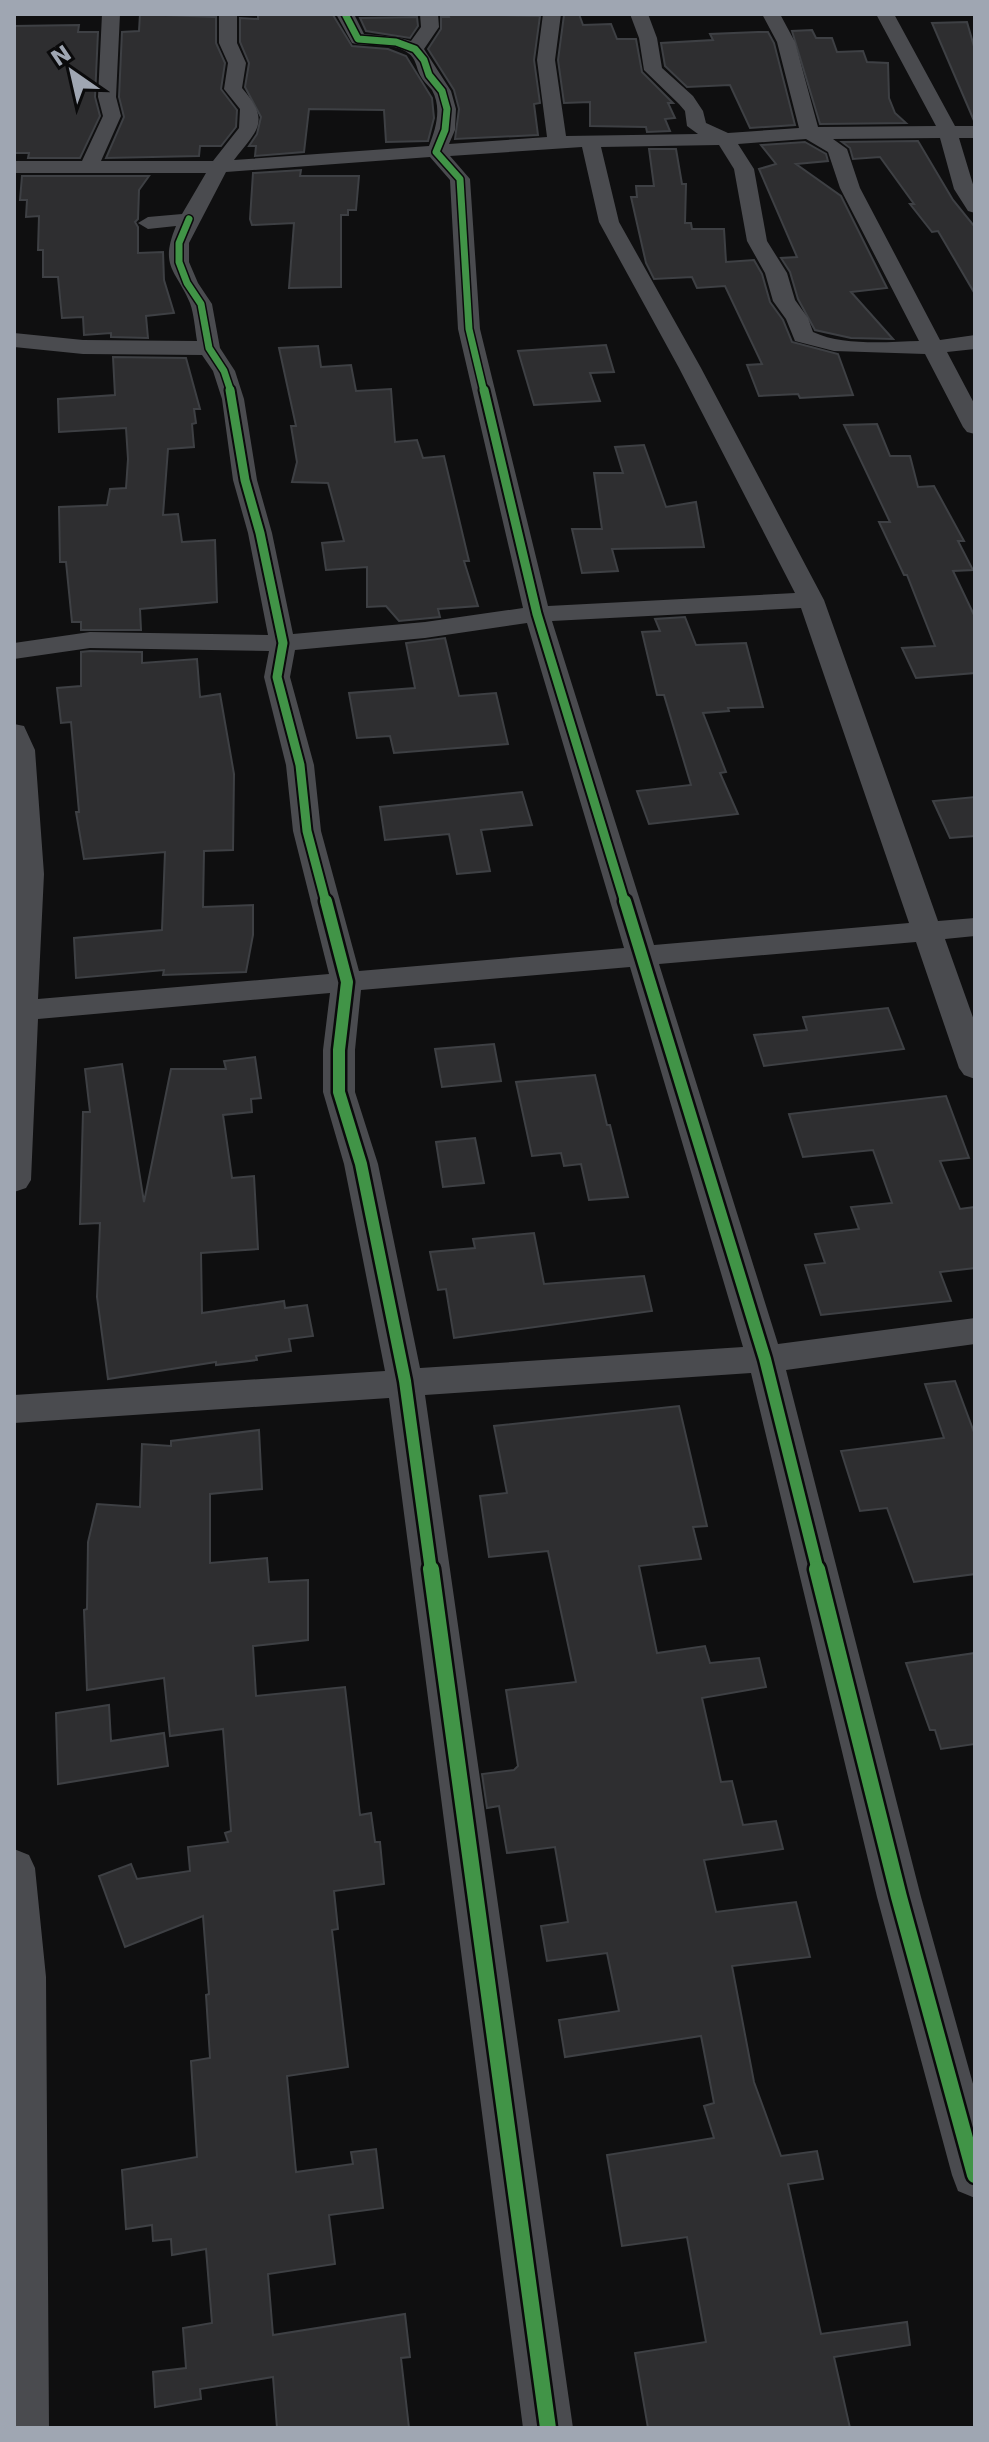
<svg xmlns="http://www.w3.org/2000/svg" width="989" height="2442" viewBox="0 0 989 2442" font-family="'DejaVu Sans',sans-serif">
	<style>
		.building { fill: #2e2e30; stroke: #3e4044; stroke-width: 2 }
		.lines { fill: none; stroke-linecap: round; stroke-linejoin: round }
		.minor { fill: #4a4b4f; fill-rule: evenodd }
		.cycleway-far3-casing { stroke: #0a0a0b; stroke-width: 10 }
		.cycleway-far2-casing { stroke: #0a0a0b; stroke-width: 13 }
		.cycleway-far1-casing { stroke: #0a0a0b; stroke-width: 17 }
		.cycleway-casing { stroke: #0a0a0b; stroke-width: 21 }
		.cycleway-far3 { stroke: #419447; stroke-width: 7 }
		.cycleway-far2 { stroke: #419447; stroke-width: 9 }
		.cycleway-far1 { stroke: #419447; stroke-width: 12 }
		.cycleway { stroke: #419447; stroke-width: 16 }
	</style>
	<rect width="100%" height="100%" fill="#0f0f10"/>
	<path class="building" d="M140,14L216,17V43L225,63L221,89L237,110L236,127L221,146H200L199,156L106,158L124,117L119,97L122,32L139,31Z
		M258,14L333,15L352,46L388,49L406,56L432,98L434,118L428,141L386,142L384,110L309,109L304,152L255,156L256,146H249L257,134L261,117L245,87L249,63L240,42V18L258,19Z
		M448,14L540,16L534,60L540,103L534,104L538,135L455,139L459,109L454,90L428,49L441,29V17H449Z
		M579,14L583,25L611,24L617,39H636L642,72L673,103H668L675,118L665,119L670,131L647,132L646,127L590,126V102L564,103L558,60L564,15Z
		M417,17L418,26L410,38L366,31L360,18Z
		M967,22L975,50V123L932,23Z
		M79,25L78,32H98L95,97L100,116L80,158H28L29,153H14V26Z
		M812,30L816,38H832L837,52L863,51L867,62L888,63L889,98L895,113L906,123L820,124L792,31Z
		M758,32H768L774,43L795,125L750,128L730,85L687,87L665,66L661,43L713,40L710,34Z
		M918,141L953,200L975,227V294L938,231L932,232L910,204H914L880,157L853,159L850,148L842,142Z
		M805,142L826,154L828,161L796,164L841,196L887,288L851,292L893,339L851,338L815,330L798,299L790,272L781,258L797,257L759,169L776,164L761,145Z
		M649,149H676L682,184H686L685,223H691L692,229H724L726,262L754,260L762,274L770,302L783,320L792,342L838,354L853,395L800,398L798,394L759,396L747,365L762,364L725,286L697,288L692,277L654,279L646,263L631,197H637L636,186H654Z
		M301,170L300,176H359L356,210H348V215H341V287L289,288L294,223L252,225L250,219L253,173Z
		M22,176H149L139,190L138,219L135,222L138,227V253L163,252L164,280L174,313L146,316L148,338L111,337V333L84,335L83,317L62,318L58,277H43V250H38L39,216L26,217L27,200H20Z
		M606,345L614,372L590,373L600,401L534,405L518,351Z
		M318,346L321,367L351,365L356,391L391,389L395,442L417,440L423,458L444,456L469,561H464L478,606L438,609L440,617L399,621L386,606L367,607V567L326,570L322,543L344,541L328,483L292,482L297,462L291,426H296L279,348Z
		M113,357L186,358L200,409H194L196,423L192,424L194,447L168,449L163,515L178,514L182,542L215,540L217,602L140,609L141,630H81V622H72L66,562H60L59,507L107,505L110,489L126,488L128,459L126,428L59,432L58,399L115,395Z
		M877,424L890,456H910L918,487L934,486L964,541H958L973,570L953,571L975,617V673L916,678L902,648L935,646L907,575H904L879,522H890L844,425Z
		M644,445L666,507L696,502L704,547L612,549L618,571L582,573L572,529H602L594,473H623L615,447Z
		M685,617L696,645L746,643L763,707L728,708L729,711L703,713L726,772L720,773L738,814L649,824L637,791L691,785L664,695H657L642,632L660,631L655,619Z
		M445,638L459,696L496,693L508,744L394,753L390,736L357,738L349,693L415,688L406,643Z
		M90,651L142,652V663L197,659L200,697L220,694L234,774L233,850L204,851L203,907L253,905V935L246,972L163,975L164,970L76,978L74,938L162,930L165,852L84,859L76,812H79L71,722L61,723L57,688L81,686V652Z
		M522,792L532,825L481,830L490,871L457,874L449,834L385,840L380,807Z
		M975,797V836L950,838L933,801Z
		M888,1008L904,1049L764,1066L754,1035L807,1030L803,1017Z
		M494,1044L501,1081L442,1087L435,1049Z
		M255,1057L261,1098L251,1099L252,1112L223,1115L232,1178L254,1176L258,1249L201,1253L202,1313L284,1301L285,1308L307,1305L313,1336L289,1339L291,1351L256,1356L257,1360L216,1365V1362L108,1379L97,1297L100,1223L80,1224L83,1112H90L85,1069L122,1064L144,1202L171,1069H226L224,1061Z
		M595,1075L607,1125H610L628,1197L589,1200L581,1164L564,1166L561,1153L532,1156L516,1082Z
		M946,1096L969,1158L940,1161L960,1209L975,1207V1268L940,1272L951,1301L821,1315L805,1265L825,1263L815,1234L859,1229L851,1207L892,1203L873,1150L803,1157L789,1114Z
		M475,1138L484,1183L443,1187L436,1142Z
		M534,1233L544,1284L644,1276L652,1311L454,1338L446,1289L438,1290L430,1252L475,1248L473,1239Z
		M955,1381L975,1435V1574L914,1582L887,1508L860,1511L841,1451L944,1438L925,1384Z
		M679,1406L707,1526L693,1527L701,1559L639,1566L657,1653L705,1646L710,1663L759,1658L766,1687L702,1698L721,1782L732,1781L743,1825L776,1821L783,1849L704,1860L716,1912L796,1902L810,1957L732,1966L754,2082L781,2156L817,2151L823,2179L788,2184L821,2334L907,2322L910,2345L834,2357L850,2428H648L635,2353L706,2342L687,2237L622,2246L607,2155L714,2138L704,2106L714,2103L701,2036L565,2057L559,2020L619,2011L607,1953L547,1961L541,1926L568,1922L555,1847L507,1853L499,1806L487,1808L482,1774L514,1770L518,1766L506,1690L576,1682L548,1551L489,1557L480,1496L507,1493L494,1426Z
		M259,1430L262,1489L210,1494V1563L267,1558L269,1582L308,1580V1640L253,1646L256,1696L345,1687L360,1815L371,1813L375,1842H380L384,1884L334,1891L338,1929L332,1930L348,2067L287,2076L296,2172L353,2164L351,2152L376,2149L383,2208L329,2215L335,2264L268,2274L273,2335L405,2314L410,2357L401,2358L409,2428H277L273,2377L200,2389L201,2399L155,2407L153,2372L186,2368L183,2328L212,2323L206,2249L172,2255L171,2239L153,2241L152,2225L126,2229L122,2170L197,2157L191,2061L210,2058L206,1995L209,1994L203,1916L125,1947L99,1876L131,1864L137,1879L190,1871L188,1847L228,1842L225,1833L231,1831L223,1729L170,1736L164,1678L87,1690L84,1610L87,1609L88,1542L97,1504L140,1507L142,1444L171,1446V1441Z
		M975,1653V1744L941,1749L935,1730H930L906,1663Z
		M109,1705L111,1741L164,1733L168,1766L58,1784L56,1713Z"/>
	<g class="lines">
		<path class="minor" d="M102,14H120L116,97L121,116L101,161H213L239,128L240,109L224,89L228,63L219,43V14H237V43L246,63L242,88C271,122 258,129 234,160L429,146C436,128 442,108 432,90C428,85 423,81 420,75C416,67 416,58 408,53C393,42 369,47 352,43L336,14H354L364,34L396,37L411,41L421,27L420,14H438L439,27L424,49L451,91L456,109L455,130L449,144L547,137L537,60L543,14H561L555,60L566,136L698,134L687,126L685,111L679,104L644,70L639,38L630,14H648L657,38L662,68L693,96L703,111L706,123L728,133L799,128L777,42L762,14H780L795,42L818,127L936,126L876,14H894L955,126H975V138H959L975,191V213L968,211L954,189L940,138L833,139L847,149L860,188L940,340L975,335V349L947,352L975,405V434L967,432L963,427L925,354L834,351L795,341L786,319L773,301L765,273L747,241L734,169L719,145L601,147L619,222L701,368L824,600L938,921L975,918V936L945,939L975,1023V1079L964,1075L959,1068L916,942L659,964L778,1344L975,1318V1344L786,1370L921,1897L975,2091V2198L958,2191L952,2175L877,1897L751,1373L425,1395L573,2428H523L389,1398L14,1423V1395L385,1371L344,1164L323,1092V1050L330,993L38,1019L31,1180L26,1188L14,1192V724L24,726L35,750L44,874L38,999L329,974L293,831L286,765L264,677L269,651L90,648L14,659V643L90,632L268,635L248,533L233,480L222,399L213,371L202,355L83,354L14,347V333L83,340L197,341C195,329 194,314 190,303C176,270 159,267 176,226L148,229L138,223L148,217L182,214L206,173H14V161H82L103,116L98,97ZM806,139L828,152L840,188L919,341C886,342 843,346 813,332L808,318L795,300L787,273L767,241L754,169L738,144ZM582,147L599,222L679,368L795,593L548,606L480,329L470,179L450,156ZM430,157L450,180L458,329L523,608L425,622L293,634L272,533L257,480L244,399L235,371L220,348L212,304L198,283L189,262V243L226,172ZM801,608L909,923L654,945L552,621ZM527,623L624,948L359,971L321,831L314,765L290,677L295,650L425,638ZM630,967L743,1347L420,1368L378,1164L355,1092V1050L361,990Z
			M14,1849L29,1855L35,1868L46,1977L49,2428H14Z"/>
		<defs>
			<path id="cycleway-far3" d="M345,14L358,39L396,42L415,49L424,60L429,75L442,91L447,109L445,130L436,152L460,179L469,329L484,392
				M189,219L179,243V262L187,283L201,304L209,348L224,371L231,392"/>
			<path id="cycleway-far2" d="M230,390L245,480L260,533L283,643L277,677L300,765L307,831L326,903
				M484,390L537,614L625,903"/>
			<path id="cycleway-far1" d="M326,901L347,982L339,1050V1092L361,1164L405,1381L431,1571
				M625,901L765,1359L818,1571"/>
			<path id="cycleway" d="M431,1569L548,2428
				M817,1569L899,1897L975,2175"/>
		</defs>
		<use href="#cycleway-far3" class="cycleway-far3-casing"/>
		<use href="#cycleway-far2" class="cycleway-far2-casing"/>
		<use href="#cycleway-far1" class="cycleway-far1-casing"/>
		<use href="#cycleway" class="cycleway-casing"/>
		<use href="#cycleway-far3" class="cycleway-far3"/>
		<use href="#cycleway-far2" class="cycleway-far2"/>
		<use href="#cycleway-far1" class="cycleway-far1"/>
		<use href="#cycleway" class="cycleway"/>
	</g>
	<rect width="989" height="2442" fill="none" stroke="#9fa6b2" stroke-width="32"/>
	<g transform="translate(72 72) rotate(326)" stroke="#0a0a0b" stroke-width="6" paint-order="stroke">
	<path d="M0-6L14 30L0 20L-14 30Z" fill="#9fa6b2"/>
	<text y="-12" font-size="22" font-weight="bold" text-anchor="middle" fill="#9fa6b2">N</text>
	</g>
</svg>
